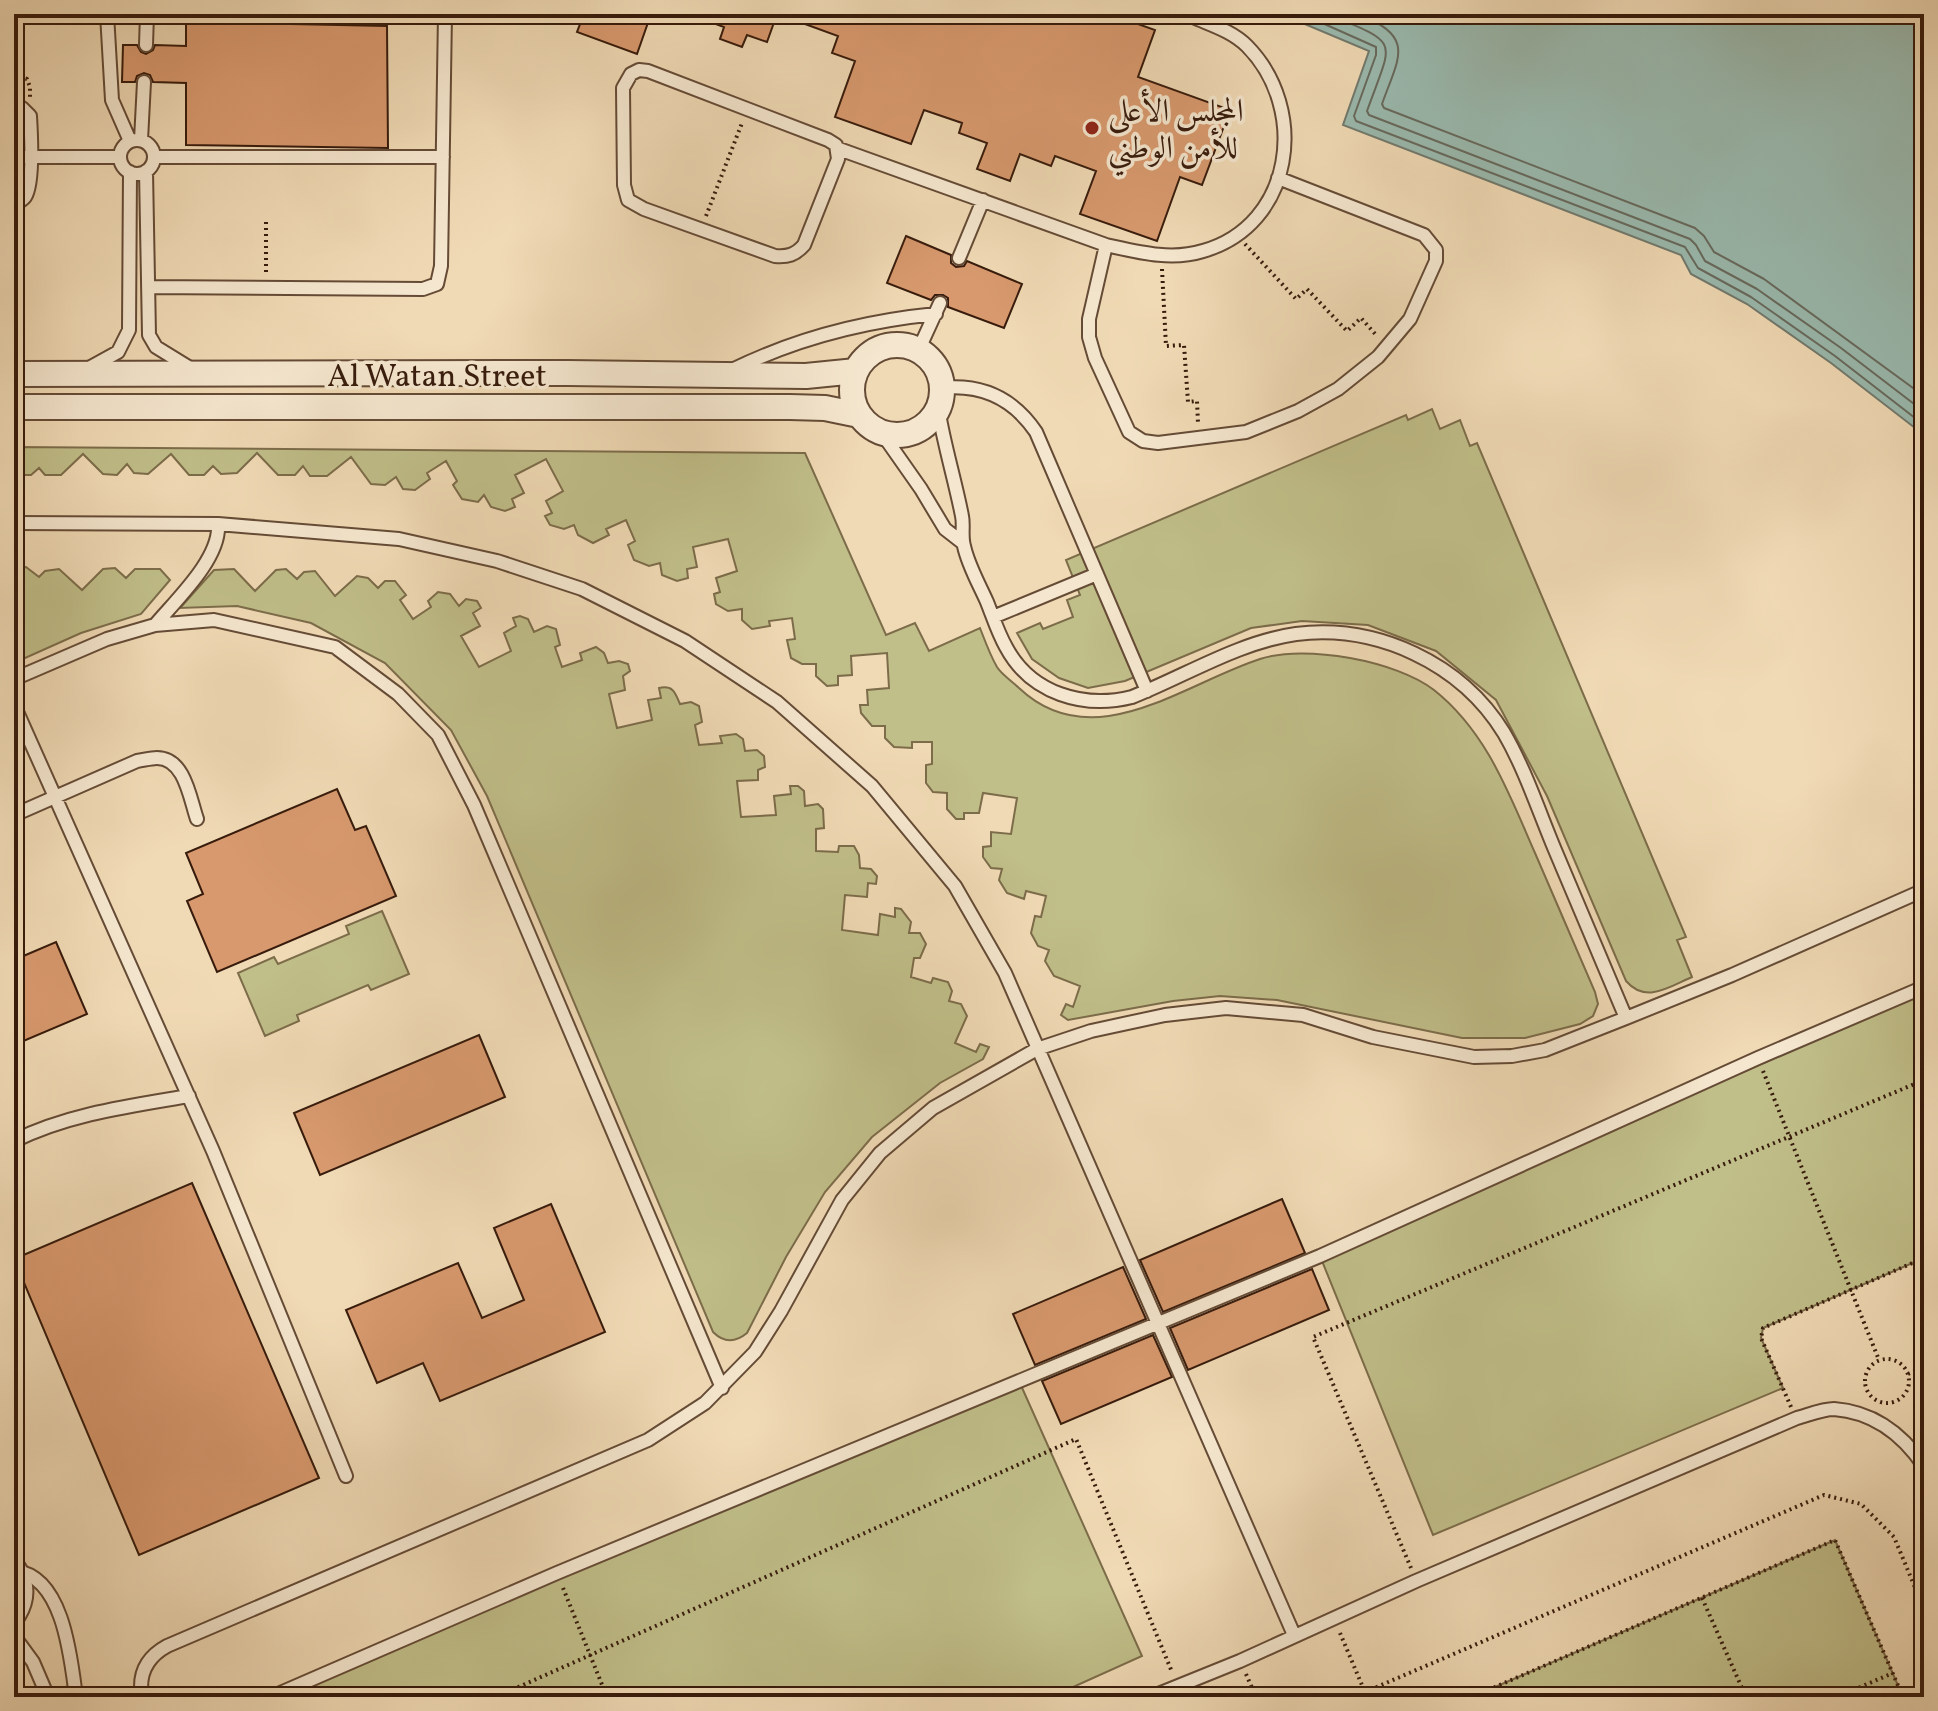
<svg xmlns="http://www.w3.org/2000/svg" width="1938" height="1711" viewBox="0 0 1938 1711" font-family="Vollkorn,Amiri,serif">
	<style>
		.green { fill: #c0be89; stroke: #7c6c4a; stroke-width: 2 }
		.water { fill: #9abaaf; stroke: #727a6e; stroke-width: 2 }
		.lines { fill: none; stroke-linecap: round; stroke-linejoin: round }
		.shore { stroke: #686a5e; stroke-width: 2 }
		.building { fill: #d8996e; stroke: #371b0c; stroke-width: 2 }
		.service-casing { stroke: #654b36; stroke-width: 16 }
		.minor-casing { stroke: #654b36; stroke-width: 28 }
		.path { stroke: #371b0c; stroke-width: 4; stroke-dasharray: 2 4; stroke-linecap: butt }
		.service { stroke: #f5e7cf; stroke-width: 12 }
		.minor { stroke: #f5e7cf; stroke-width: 24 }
		.poi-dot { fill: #8f2418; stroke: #f5e7cf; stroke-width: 3 }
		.labels { text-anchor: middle; stroke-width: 7; stroke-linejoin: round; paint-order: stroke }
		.poi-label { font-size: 32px; fill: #371b0c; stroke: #f5e7cf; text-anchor: start }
		.street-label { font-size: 32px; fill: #371b0c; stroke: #f5e7cf }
	</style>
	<rect width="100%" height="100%" fill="#f0dab5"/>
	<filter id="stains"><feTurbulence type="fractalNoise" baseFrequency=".0025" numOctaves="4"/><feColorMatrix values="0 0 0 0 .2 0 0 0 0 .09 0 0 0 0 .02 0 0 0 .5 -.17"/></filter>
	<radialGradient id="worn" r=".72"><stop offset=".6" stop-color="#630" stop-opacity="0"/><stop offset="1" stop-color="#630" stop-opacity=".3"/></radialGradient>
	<path class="green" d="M1432,409L1440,429L1460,420L1470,446L1477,443L1686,937L1677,940L1692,977C1669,987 1646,1004 1626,981L1547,796L1496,700L1436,651L1368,625L1302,621L1251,628L1125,681L1088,688L1059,678L1032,659L1017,633L1040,623L1043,629L1073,617L1067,600L1080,595L1066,560L1406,415L1408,420Z
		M14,447L805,453L886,635L915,623L929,651L980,628C985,641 990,655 997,667C1002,675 1012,681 1019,688C1093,758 1183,684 1260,659C1305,644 1397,661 1434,690C1487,732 1509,794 1535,853C1555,899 1575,946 1595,992L1598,1004L1593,1016L1580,1024L1525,1038H1462L1277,1000L1220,996L1173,1001L1068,1020L1061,1015L1066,1004L1073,1007L1080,986L1054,976L1045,961L1049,950L1038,946L1031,933L1035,916L1041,917L1046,896L1026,891L1024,899L1007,893L999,880L1002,869L991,868L983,857V847L991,846V832L1011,834L1017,798L983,793L979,813H964V819H956L947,809V793L933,792L926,783V765L932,764V742H912V748L894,747L885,738V726H872L861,713L860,705H868L867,690L889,688L887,653L851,656L852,675L838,676V685L827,686L816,676V664H802L791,658L787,640L795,639L792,618L769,621L770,626L752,629L742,620V609L728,611L716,604L714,594L720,592L716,578L737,571L728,539L693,547L697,567L687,569L688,578L677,581L662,575L660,563L649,566L634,560L628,545L635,541L626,520L606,529L609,535L593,543L578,535L574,525L564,529L550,525L545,516L552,513L546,501L563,491L546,459L515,475L524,493L512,499L515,507L505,511L491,507L484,495L478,502L462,499L453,485L457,481L446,461L427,473L430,479L415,490L403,489L396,477L385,485L371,484L351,457L327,476H310L303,466L295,475H278L257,453L237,473L221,474L213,466L204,475H189L171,454L148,474L134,473L127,464L117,475L103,474L83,454L61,475H45L39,468L31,475H14Z
		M26,567L39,577L45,571L59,569L82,590L103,569L115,568L126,578L135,569H160L170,580L141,614L81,633L14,663V569Z
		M234,569L255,591L276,570L286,569L297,579L304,572L315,571L335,596L357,576L368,578L378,588L385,581H395L406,595L400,600L413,619L431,607L428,601L438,592L450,594L459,606L466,599L477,601L481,608L473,613L480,626L461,636L479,667L511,651L504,633L516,626L513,618L520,616L528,619L534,632L547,626L556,629L560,645L555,647L562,667L582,660L580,653L596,647L604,653L608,663L619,661L628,664L630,671L623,676L625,690L609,694L617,728L652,720L648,700L661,698L659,688C673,685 675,692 680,704L691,702L699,706L702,722L695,725L699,745L722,743L720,736L736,734L743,739L745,751L757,750L764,756L765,767L758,770V780L737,781L741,817L776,815L774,796L791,794L790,786H798L804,791L805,806L818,804L823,809L824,828L816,829V851L838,852L839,846H854L859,855L860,868L871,869L877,876L876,884L868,883L867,897L845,895L842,930L878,935L880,914L895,917V908L901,909L911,922L909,933H920L926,944L920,958H914L911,977L931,983L933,978L948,982L952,991L949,1001L961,1004L967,1016L955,1043L976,1052L980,1044L989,1047L983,1059L940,1083L872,1137L825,1192L786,1257L747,1333C735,1343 724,1343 713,1332L487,796L451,730L385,663L311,623L237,606L180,608L214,570Z
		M382,911L409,974L371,990L368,985L297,1015L299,1021L265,1036L238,973L274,957L278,964L349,934L346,926Z
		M1924,990V1258L1763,1328L1761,1338L1783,1388L1433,1535L1320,1256L1766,1062Z
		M1019,1381L1142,1656L1051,1697H271Z
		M1835,1540L1903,1697H1472Z"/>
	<path class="water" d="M1281,14H1924V425L1915,428L1831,363L1747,304L1691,274L1681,255L1343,125L1369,51Z"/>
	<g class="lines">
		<path class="shore" d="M1302,14L1376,47V55L1354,116L1356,121L1685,247L1698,268L1751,297L1835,356L1915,418H1924
			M1328,14C1402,45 1393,38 1367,111L1369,115L1690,239L1696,245L1705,261L1757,289L1841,348L1918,407L1924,408
			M1359,14C1416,38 1399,56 1382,104L1384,108L1695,228L1704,236L1714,252L1764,279L1924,396"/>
	</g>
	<path class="building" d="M584,14H651L637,54L577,32Z
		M694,14H777L767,42L747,35L742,47L720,39L724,27L694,16Z
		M783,14H1110L1155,30L1138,77L1230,110L1202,185L1180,177L1157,241L1080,214L1096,171L1055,156L1051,166L1020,154L1010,181L977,169L987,143L959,133L962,123L924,110L911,144L835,117L855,61L832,53L838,36L783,16Z
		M186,22L387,26L388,148L186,145V83L153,82L150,75L144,73L137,76L135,82H122L123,45H137L141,52L146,54L153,50L155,45L186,46Z
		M906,236L951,255V263L956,267L964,266L967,261L1022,284L1004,328L948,307V298L943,295H935L931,300L887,283Z
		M337,789L355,830L366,826L396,896L217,972L187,901L203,894L186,853Z
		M56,942L87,1014L14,1045V960Z
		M479,1035L505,1097L320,1175L294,1113Z
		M192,1183L319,1478L139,1555L14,1259Z
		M1282,1199L1305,1253L1163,1312L1140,1260Z
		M551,1204L605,1332L440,1401L423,1363L377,1383L346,1310L458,1263L482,1318L524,1300L494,1228Z
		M1123,1267L1146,1319L1035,1365L1013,1314Z
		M1312,1269L1329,1310L1188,1370L1170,1328Z
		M1153,1335L1172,1377L1061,1424L1042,1381Z"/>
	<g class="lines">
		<defs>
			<path id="service" d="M107,14L112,100L130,141
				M146,45L147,14
				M639,70L648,71L828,140L836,145L838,159L804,245C795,255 788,257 775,256L644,209L628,200L624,185L623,88L631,74Z
				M14,108H22L30,116C31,132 34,184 25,197C22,201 19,202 14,204
				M141,140L144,82
				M120 157a17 17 0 1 1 34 0a17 17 0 1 1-34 0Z
				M839,149L1106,245C1138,252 1171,261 1203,251C1294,225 1309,109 1247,46C1232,31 1211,25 1193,17
				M14,157H120
				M154,157H443
				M146,171L149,335L156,347L195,371
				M1106,245L1089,319V337L1095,358L1129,432L1143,441L1158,443L1246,432L1298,411L1338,389L1378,357L1410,319L1436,261V250L1424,235L1278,178
				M959,258L983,200
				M148,287L423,289L437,284L441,266L445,14
				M918,351L940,303
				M89,368L118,352L129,330L130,172
				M732,370C797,338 864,321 936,314
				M942,388C982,384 1013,398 1036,432L1147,691
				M938,408C944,445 955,480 962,516C964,525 961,536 964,546C968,565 979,584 987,602C993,617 998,633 1006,647C1031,694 1084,709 1132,697C1185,676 1239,642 1296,634C1377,624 1461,663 1504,733C1525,769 1539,812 1555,850C1579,906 1602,962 1626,1018
				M881,432L921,489L945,529L963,543
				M14,523L218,524L399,539L497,561L582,589L685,641L777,702L872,786L955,886L1005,973L1294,1635
				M993,617L1097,574
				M155,625C176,600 221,558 218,524
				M14,679L107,639L155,625L214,620L335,647L398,694L438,735L474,805L722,1388
				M14,705L213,1151L346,1476
				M14,815L137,761C144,760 151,758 157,758C185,758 190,799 197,819
				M14,1141C68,1114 130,1106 189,1096
				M16,1571C64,1577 71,1660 76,1697
				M14,1636L33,1662L48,1697
				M57,1697L75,1691
				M142,1697C138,1674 147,1657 167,1646L648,1440L705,1403L755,1352L781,1311L842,1200L880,1153L933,1108L1037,1049L1091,1031L1165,1015L1226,1008L1303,1015L1373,1037L1474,1057L1512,1056L1545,1050L1626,1018L1732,975L1924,890
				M271,1697L557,1573L1320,1256L1758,1058L1924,987
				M1151,1697L1240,1661L1416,1581L1797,1418C1808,1415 1823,1409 1834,1409C1874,1412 1903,1435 1924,1466"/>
			<path id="minor" d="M852 390a45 45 0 1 1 90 0a45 45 0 1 1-90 0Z
				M14,374L568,373L806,376L856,371
				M14,407H790L825,408L859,415
				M14,1570C22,1584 23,1598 14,1613"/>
		</defs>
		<use href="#service" class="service-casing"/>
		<use href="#minor" class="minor-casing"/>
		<path class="path" d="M14,75L27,79L30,87V97
			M706,216L742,123
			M266,222V273
			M1245,244L1296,299L1307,289L1347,331L1361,318L1377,336
			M1162,269L1166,346L1184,345L1188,402L1197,401L1198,423
			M1763,1071L1879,1360
			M1865 1381a22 22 0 1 1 44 0a22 22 0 1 1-44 0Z
			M1908,1374L1924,1367
			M1791,1407L1761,1338L1763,1328L1924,1258
			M1411,1568L1313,1337L1924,1080
			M563,1588L607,1697
			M1702,1598L1746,1697
			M1340,1633L1367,1697
			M1246,1674L1256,1697
			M1365,1692L1824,1495L1861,1504L1894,1537L1924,1609
			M496,1697L1076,1439L1172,1672
			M1472,1697L1835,1540L1903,1697
			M1837,1697L1893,1673"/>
		<use href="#service" class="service"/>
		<use href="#minor" class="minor"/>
	</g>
	<circle class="poi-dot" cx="1092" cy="128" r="8"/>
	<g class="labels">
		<g class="poi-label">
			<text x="1108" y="121">المجلس الأعلى<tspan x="1108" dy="37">للأمن الوطني</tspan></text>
		</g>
		<g class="street-label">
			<text x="437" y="386">Al Watan Street</text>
		</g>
	</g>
	<rect width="1938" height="1711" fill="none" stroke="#f0dab5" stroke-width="48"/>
	<rect x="16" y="16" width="1906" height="1679" fill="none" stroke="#371b0c" stroke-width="4"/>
	<rect x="24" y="24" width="1890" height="1663" fill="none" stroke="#371b0c" stroke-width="2"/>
	<rect width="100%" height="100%" filter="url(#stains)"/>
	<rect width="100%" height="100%" fill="url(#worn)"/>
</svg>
